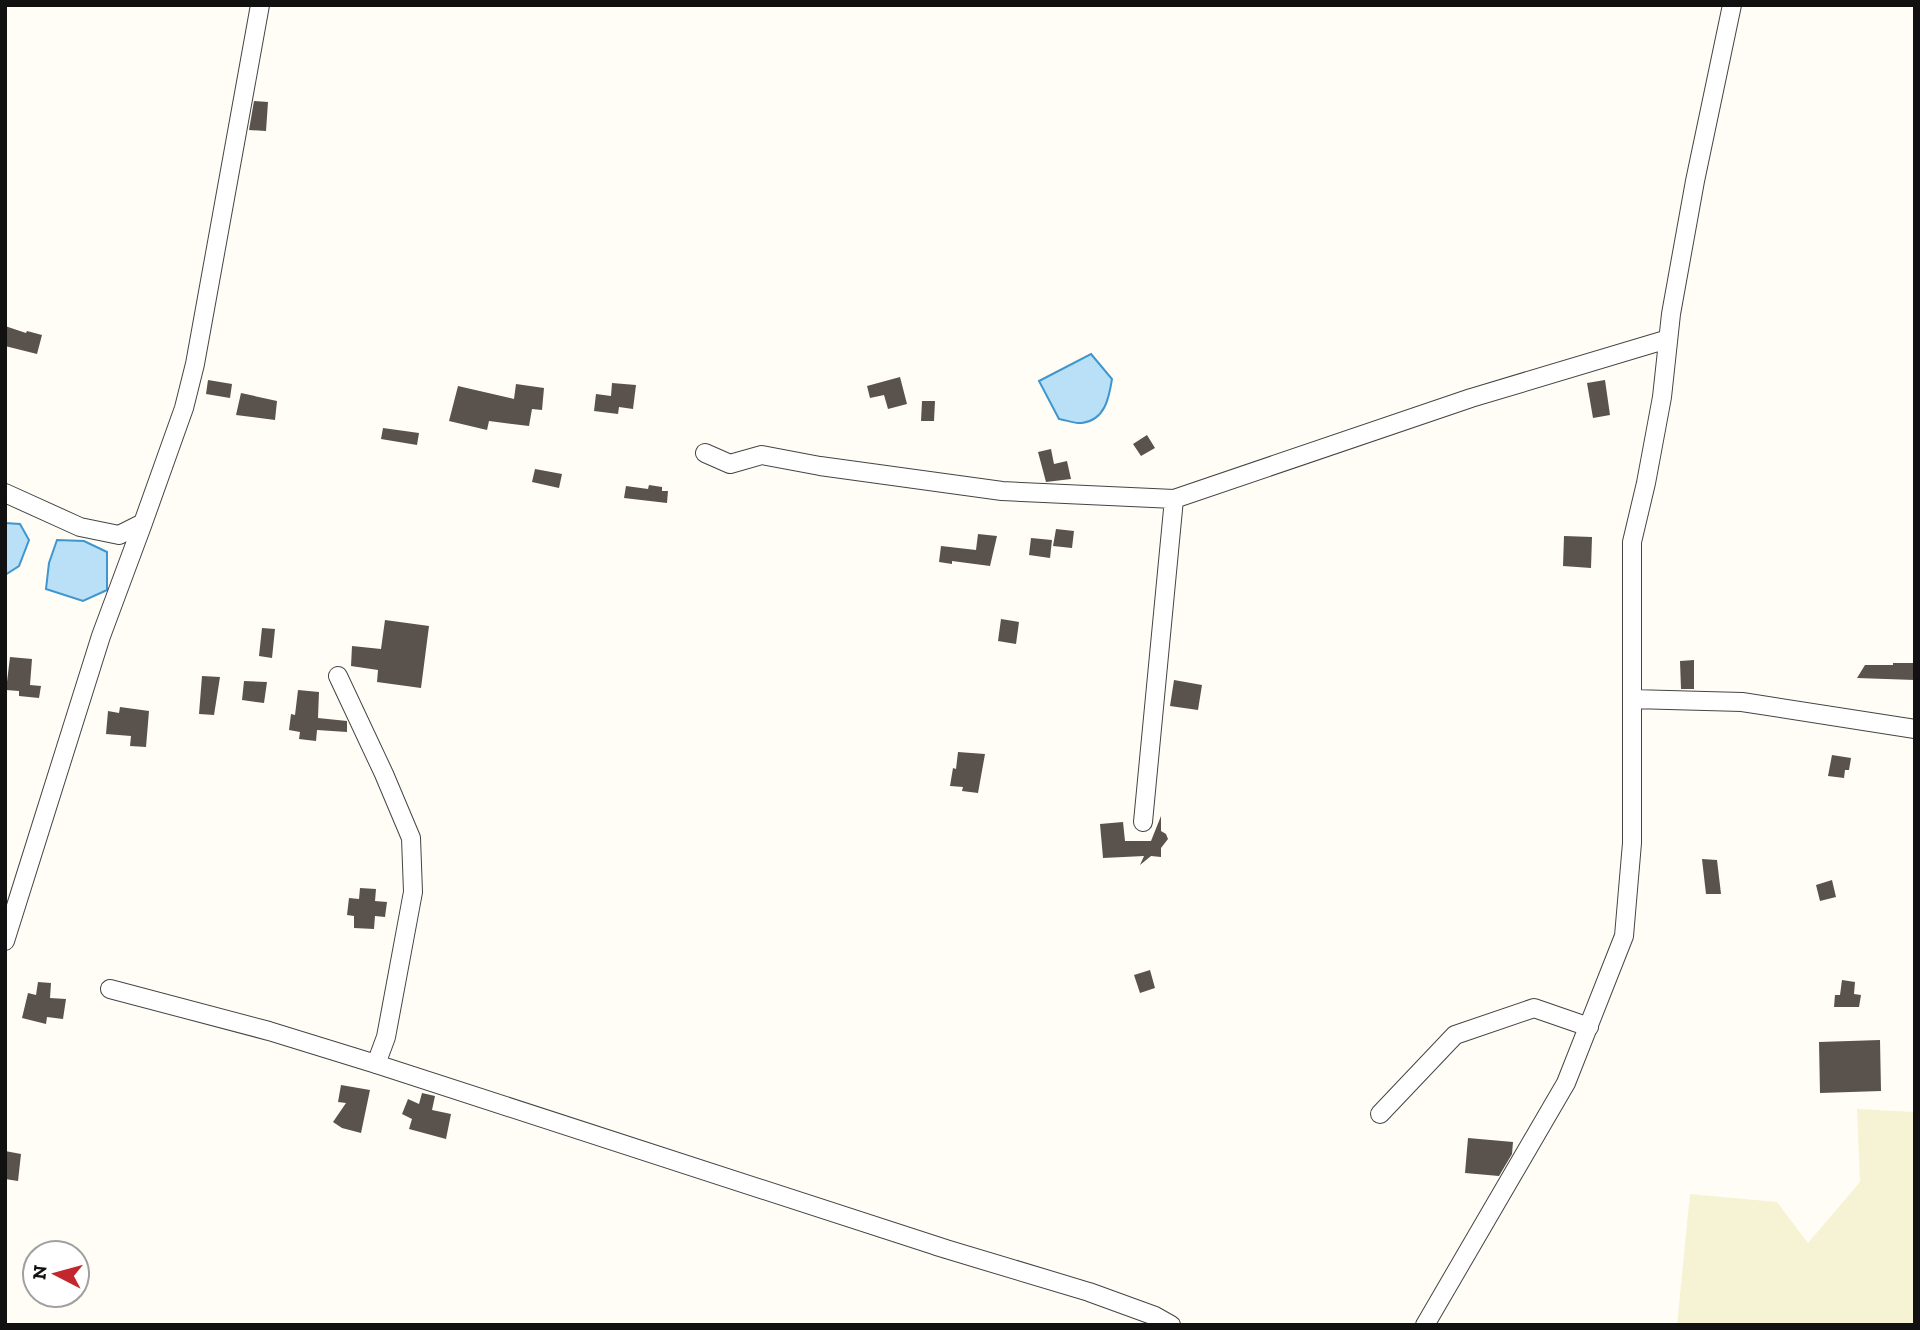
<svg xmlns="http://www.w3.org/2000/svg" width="1920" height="1330" viewBox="0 0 1920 1330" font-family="'Zilla Slab',serif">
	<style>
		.farmland { fill: #f6f3d4 }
		.water { fill: #b9e0f7; stroke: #3f96cf; stroke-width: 2 }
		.building { fill: #5a524d }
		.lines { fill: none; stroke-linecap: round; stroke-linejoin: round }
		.minor-casing { stroke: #444; stroke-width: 20 }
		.minor { stroke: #fff; stroke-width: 18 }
	</style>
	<rect width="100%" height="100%" fill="#fffdf5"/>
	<path class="farmland" d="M1857,1109L1915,1112V1325H1677L1690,1194L1777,1202L1808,1243L1860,1182Z"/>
	<path class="water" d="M1091,354L1112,379C1109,398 1105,420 1082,423C1076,424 1066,420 1059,419L1039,381Z
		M5,523L20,524L29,540L19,566L5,575Z
		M57,540L84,541L107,552V590L83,601L46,589L49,563Z"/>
	<path class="building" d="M254,101L268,102L266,131L249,130Z
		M5,326L26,333L27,331L42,335L37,354L5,346Z
		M900,377L907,404L888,409L884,395L870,398L867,386Z
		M208,380L232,384L230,398L206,394Z
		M1605,380L1610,415L1593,418L1587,383Z
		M612,383L636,385L633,409L619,407L618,414L594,411L596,394L611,396Z
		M516,384L544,388L542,410L532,409L529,426L489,421L487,430L449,421L458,386L514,399Z
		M241,393L277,401L275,420L236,415Z
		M922,401H935L934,421H921Z
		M383,428L419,433L417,445L381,439Z
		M1147,435L1155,448L1141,456L1133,444Z
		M1051,449L1054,464L1067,461L1071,479L1046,482L1038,452Z
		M535,469L562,474L559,488L532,482Z
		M649,485L662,487V491H668L667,503L624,498L626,486L648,489Z
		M1056,529L1074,531L1072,548L1053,546Z
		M978,534L997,536L990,566L952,561V564L939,562L941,546L976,550Z
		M1564,536L1592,537L1591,568L1563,566Z
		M1031,538L1052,540L1050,558L1029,555Z
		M1001,619L1019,622L1016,644L998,641Z
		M385,620L429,626L421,688L377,682L378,670L351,666L352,646L381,649Z
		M262,628L275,629L272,658L259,656Z
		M10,657L32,659L30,685L41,686L39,698L19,696V691L6,690Z
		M1694,660V689H1681L1680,661Z
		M1893,663H1915V680L1857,678L1865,665H1893Z
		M202,676L220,677L214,715L199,714Z
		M1174,680L1202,685L1198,710L1170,706Z
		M244,681L267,682L264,703L242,700Z
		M298,690L319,692L318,718L347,721V732L317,730L316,741L299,739L300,732L289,730L291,714L295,715Z
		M120,707L149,711L146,747L130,746L131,736L106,734L108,711L119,713Z
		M958,752L985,754L978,793L962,791L963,787L950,786L953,768L956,769Z
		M1832,755L1851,758L1849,770H1845L1844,778L1828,776Z
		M1161,816V831L1166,834L1168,839L1161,848V857L1151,856L1140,865L1144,856L1103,858L1100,824L1123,822L1125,841H1151Z
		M1702,859L1717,860L1721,894H1706Z
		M1832,880L1836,897L1820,901L1816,885Z
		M360,888L376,889L375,901L387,902L385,917L375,916L374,929L354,928V916L347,915L349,898L359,899Z
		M1150,970L1155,988L1140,993L1134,975Z
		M1842,980L1855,982L1854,994L1861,995L1859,1007H1834L1835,995H1840Z
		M38,982L51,983L50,998L66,999L63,1019L47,1017L46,1024L22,1018L28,993L36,995Z
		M1880,1040L1881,1091L1820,1093L1819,1042Z
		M341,1085L370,1090L361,1133L342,1128L333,1122L346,1103L338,1102Z
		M422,1093L435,1096L432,1110L451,1114L446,1139L409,1129L412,1119L402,1114L408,1099L419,1104Z
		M1468,1138L1513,1142L1512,1154L1499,1176L1465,1173Z
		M5,1151L21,1154L18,1181L5,1179Z"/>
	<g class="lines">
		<defs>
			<path id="minor" d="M705,453L730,464L762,455L820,466L1002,491L1174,499
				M5,493L80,527L119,535L143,523L184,408L195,364L260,5
				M338,676L384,774L411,838L413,892L386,1037L376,1064
				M1632,699L1742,702L1915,729
				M1143,822L1174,499L1471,398L1668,339
				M5,941L101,636L143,523
				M110,989L269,1031L376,1064L946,1249
				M1380,1114L1455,1035L1534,1008L1589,1027
				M936,1246L1089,1292L1155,1316L1171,1325
				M1425,1325L1566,1083L1624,936L1632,843V542L1646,483L1662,397L1671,314L1695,181L1732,5"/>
		</defs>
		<use href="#minor" class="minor-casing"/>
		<use href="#minor" class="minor"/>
	</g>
	<rect width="1920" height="1330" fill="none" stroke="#111111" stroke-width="14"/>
	<g transform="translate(56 1274) rotate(276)"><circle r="33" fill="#ffffff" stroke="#a0a0a0" stroke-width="2"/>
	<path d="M0-5L12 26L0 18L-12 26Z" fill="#c4262e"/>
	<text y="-10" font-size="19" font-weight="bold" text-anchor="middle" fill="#111111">N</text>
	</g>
</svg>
